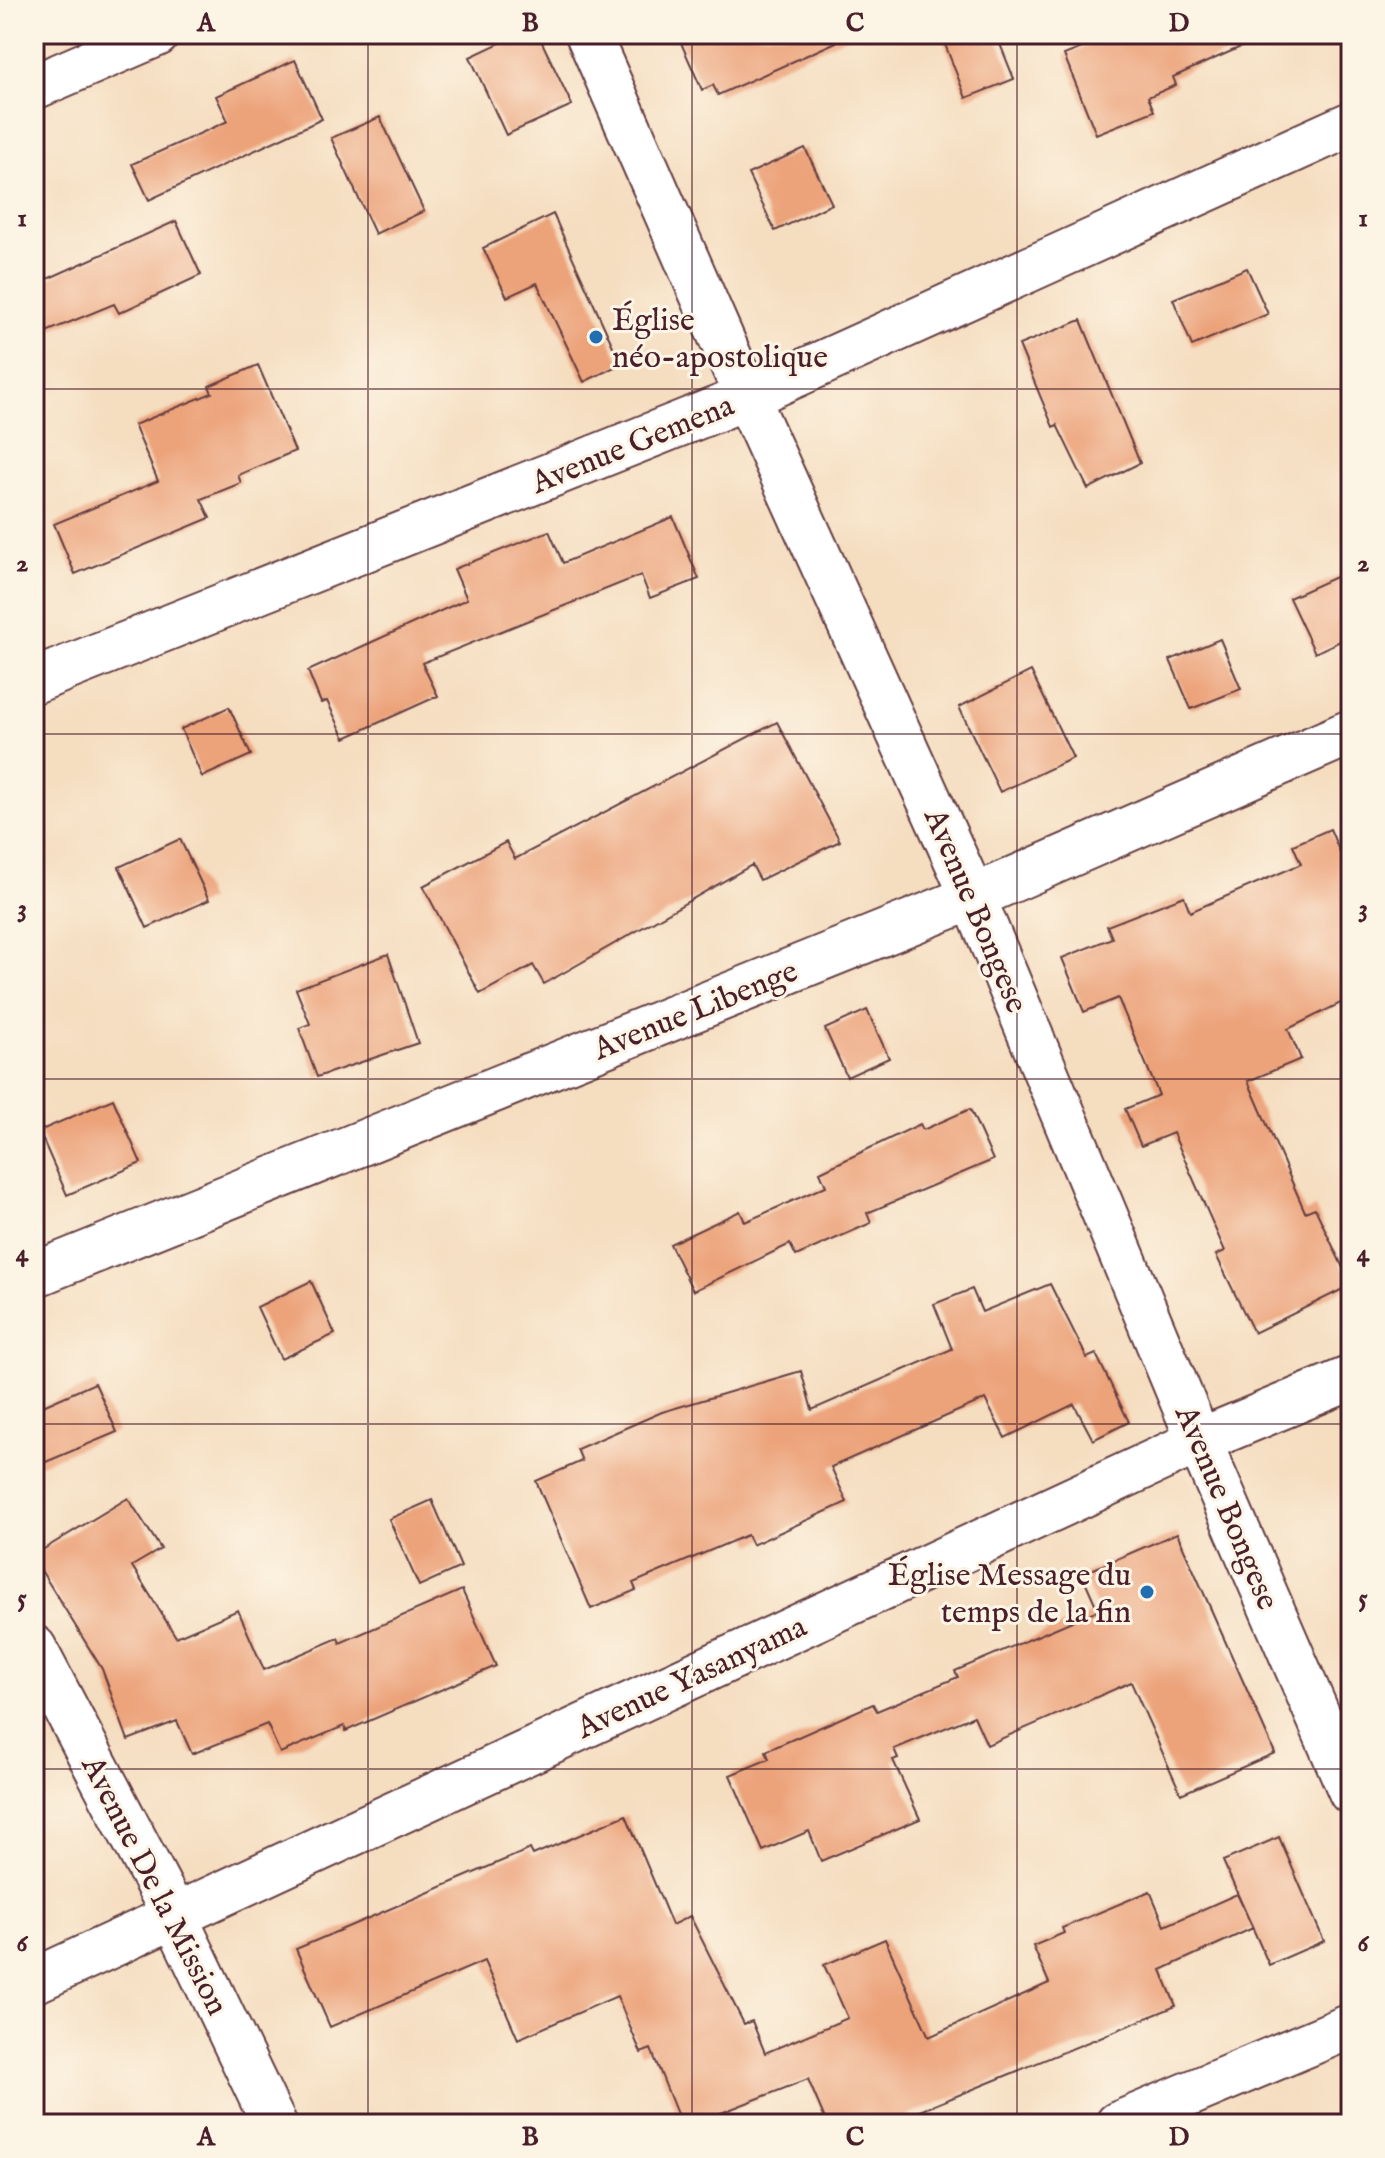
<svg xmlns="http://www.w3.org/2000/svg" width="1385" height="2158" viewBox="0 0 1385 2158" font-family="'IM FELL English',serif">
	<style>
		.building { fill: #eca37a }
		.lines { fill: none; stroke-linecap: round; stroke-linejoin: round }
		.minor-casing { stroke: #643c41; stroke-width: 48 }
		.tertiary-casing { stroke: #643c41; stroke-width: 48 }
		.minor { stroke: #fff; stroke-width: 44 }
		.tertiary { stroke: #fff; stroke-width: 44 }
		.grid { fill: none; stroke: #4a1f2b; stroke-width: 2; stroke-opacity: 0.55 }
		.poi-dot { fill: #1f6fb2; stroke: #fcf5e5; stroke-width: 3 }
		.labels { text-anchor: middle; stroke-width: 6; stroke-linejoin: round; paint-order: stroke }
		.poi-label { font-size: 32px; fill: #4a1f2b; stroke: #fcf5e5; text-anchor: start }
		.street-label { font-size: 32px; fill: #4a1f2b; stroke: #fcf5e5 }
		.neatline { fill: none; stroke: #4a1f2b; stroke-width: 3 }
		.grid-label { font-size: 26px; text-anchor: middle; font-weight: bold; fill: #4a1f2b }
	</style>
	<rect width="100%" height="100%" fill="#fcf5e5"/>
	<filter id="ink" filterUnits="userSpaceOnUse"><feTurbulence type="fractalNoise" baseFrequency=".0125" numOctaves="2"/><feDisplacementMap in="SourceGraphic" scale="16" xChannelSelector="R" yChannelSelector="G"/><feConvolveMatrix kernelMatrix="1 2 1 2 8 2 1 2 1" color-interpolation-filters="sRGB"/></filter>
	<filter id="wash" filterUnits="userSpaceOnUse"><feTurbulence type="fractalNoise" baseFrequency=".006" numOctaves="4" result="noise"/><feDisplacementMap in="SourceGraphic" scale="32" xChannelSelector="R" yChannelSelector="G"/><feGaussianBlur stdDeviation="1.8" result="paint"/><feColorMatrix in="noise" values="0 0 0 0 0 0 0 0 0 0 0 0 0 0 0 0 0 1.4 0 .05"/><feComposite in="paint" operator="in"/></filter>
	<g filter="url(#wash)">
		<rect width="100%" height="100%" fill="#f5ddc0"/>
		<g id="blocks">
			<path class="building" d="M519,34H538L572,105L506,135L470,57Z
				M677,34H854L718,95L713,85L702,90Z
				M941,34H996L1014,79L966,98Z
				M1117,34H1270L1173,77L1176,85L1148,97L1154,111L1096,134L1064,55Z
				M295,60L322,119L149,200L132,164L228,121L216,96Z
				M380,117L424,211L375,234L331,138Z
				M805,148L832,204L775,231L748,174Z
				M553,214L621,364L584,382L537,283L507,297L483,248Z
				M176,221L201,275L119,313L114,304L34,337V285Z
				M1247,268L1268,314L1192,346L1173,299Z
				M1081,320L1140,463L1088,489L1057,425L1053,427L1019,345Z
				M258,365L295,451L238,475L241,483L201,499L210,518L75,574L54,524L158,481L134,425L212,393L209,386Z
				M673,517L699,579L650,598L641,575L422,663L438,696L345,738L327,701L321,703L308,671L467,599L454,569L549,531L563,563Z
				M1351,570V636L1315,653L1289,598Z
				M1220,639L1241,689L1191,709L1170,660Z
				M1031,671L1073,758L1000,792L959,707Z
				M229,707L251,755L202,777L181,729Z
				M777,722L840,841L760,880L752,865L544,984L533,965L480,994L423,886L506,842L515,859Z
				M1330,829L1351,878V998L1288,1029L1301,1059L1248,1081L1305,1212L1315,1208L1351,1285L1254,1333L1216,1255L1225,1251L1173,1133L1141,1146L1125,1109L1159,1095L1118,998L1084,1012L1062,958L1112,938L1107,926L1184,896L1190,912L1301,864L1293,845Z
				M180,839L209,900L147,928L119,867Z
				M388,954L418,1043L317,1077L299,1028L310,1024L296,989Z
				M867,1010L889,1058L847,1077L825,1029Z
				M113,1099L141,1163L67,1195L39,1131Z
				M970,1109L993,1160L867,1213L871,1223L796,1256L790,1244L693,1291L670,1244L740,1211L745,1222L826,1186L820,1172L920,1124L923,1130Z
				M311,1281L335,1334L281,1359L257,1307Z
				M1050,1284L1087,1358L1096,1354L1129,1422L1093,1440L1074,1404L1005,1438L985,1399L831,1467L847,1502L752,1545L747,1535L633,1583L636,1590L591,1609L536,1481L582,1461L577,1449L662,1412L801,1371L812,1410L952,1349L934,1304L972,1289L982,1312Z
				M95,1383L117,1432L34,1467V1410Z
				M128,1498L161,1549L132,1566L176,1637L238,1610L264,1670L338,1638L340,1643L462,1590L496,1666L346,1731L344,1726L280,1753L267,1724L192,1754L177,1721L128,1740L102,1669L34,1559V1555Z
				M432,1500L461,1567L419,1586L389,1519Z
				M1177,1533L1275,1753L1181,1794L1131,1682L987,1745L974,1716L894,1749L898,1758L893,1760L920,1819L821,1861L809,1831L763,1851L730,1775L769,1759L766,1751L873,1704L877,1711L958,1677L955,1671L1098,1610L1082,1574Z
				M626,1815L672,1925L690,1916L744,2024L752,2021L765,2053L848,2018L824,1965L885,1939L929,2037L1049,1983L1033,1946L1064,1933L1062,1928L1150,1891L1165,1926L1237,1894L1253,1928L1161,1970L1176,2006L888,2124H827L808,2079L693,2124H681L651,2049L641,2053L617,1996L518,2039L484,1961L330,2027L296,1949L530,1849L533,1855Z
				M1279,1837L1324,1941L1269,1965L1223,1861Z"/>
		</g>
	</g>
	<g filter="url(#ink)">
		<use href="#blocks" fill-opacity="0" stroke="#643c41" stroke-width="2"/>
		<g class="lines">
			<defs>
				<path id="minor" d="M588,34L747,397L973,897L1199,1441L1351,1792
					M34,87L157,34
					M34,681L747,397L1351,124
					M34,1275L973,897L1351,732
					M34,1648L174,1915L274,2124
					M1118,2124L1351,2026"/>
				<path id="tertiary" d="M34,1981L1199,1441L1351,1378"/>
			</defs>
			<use href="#minor" class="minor-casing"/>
			<use href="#tertiary" class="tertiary-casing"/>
			<use href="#minor" class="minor"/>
			<use href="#tertiary" class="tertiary"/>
		</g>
	</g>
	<path class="grid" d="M368,34V2124M692,34V2124M1017,34V2124M34,389H1351M34,734H1351M34,1079H1351M34,1424H1351M34,1769H1351"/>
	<g class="poi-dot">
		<circle cx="596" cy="337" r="8"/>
		<circle cx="1147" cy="1592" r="8"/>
	</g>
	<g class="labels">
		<g class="poi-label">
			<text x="612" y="330">Église<tspan x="612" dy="37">néo-apostolique</tspan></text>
			<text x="1131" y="1585" text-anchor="end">Église Message du<tspan x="1131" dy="37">temps de la fin</tspan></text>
		</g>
		<g class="street-label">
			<text transform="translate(632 443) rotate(-22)" y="11">Avenue Gemena</text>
			<text transform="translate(977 910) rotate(67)" y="11">Avenue Bongese</text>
			<text transform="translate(695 1009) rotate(-22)" y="11">Avenue Libenge</text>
			<text transform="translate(1228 1507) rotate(67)" y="11">Avenue Bongese</text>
			<text transform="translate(691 1676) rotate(-25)" y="11">Avenue Yasanyama</text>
			<text transform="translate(156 1885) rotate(63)" y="11">Avenue De la Mission</text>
		</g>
	</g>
	<rect width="1385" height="2158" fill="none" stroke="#fcf5e5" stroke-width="88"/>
	<rect x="44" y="44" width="1297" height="2070" class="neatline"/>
	<g class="grid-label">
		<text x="206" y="31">A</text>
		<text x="530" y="31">B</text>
		<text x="855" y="31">C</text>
		<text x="1179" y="31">D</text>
		<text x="22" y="226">1</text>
		<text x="1363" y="226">1</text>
		<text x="22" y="571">2</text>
		<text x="1363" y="571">2</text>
		<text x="22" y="916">3</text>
		<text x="1363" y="916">3</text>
		<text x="22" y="1261">4</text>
		<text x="1363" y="1261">4</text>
		<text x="22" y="1606">5</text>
		<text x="1363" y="1606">5</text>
		<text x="22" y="1951">6</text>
		<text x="1363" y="1951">6</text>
		<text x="206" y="2145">A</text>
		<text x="530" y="2145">B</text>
		<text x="855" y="2145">C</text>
		<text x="1179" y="2145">D</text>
	</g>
</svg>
